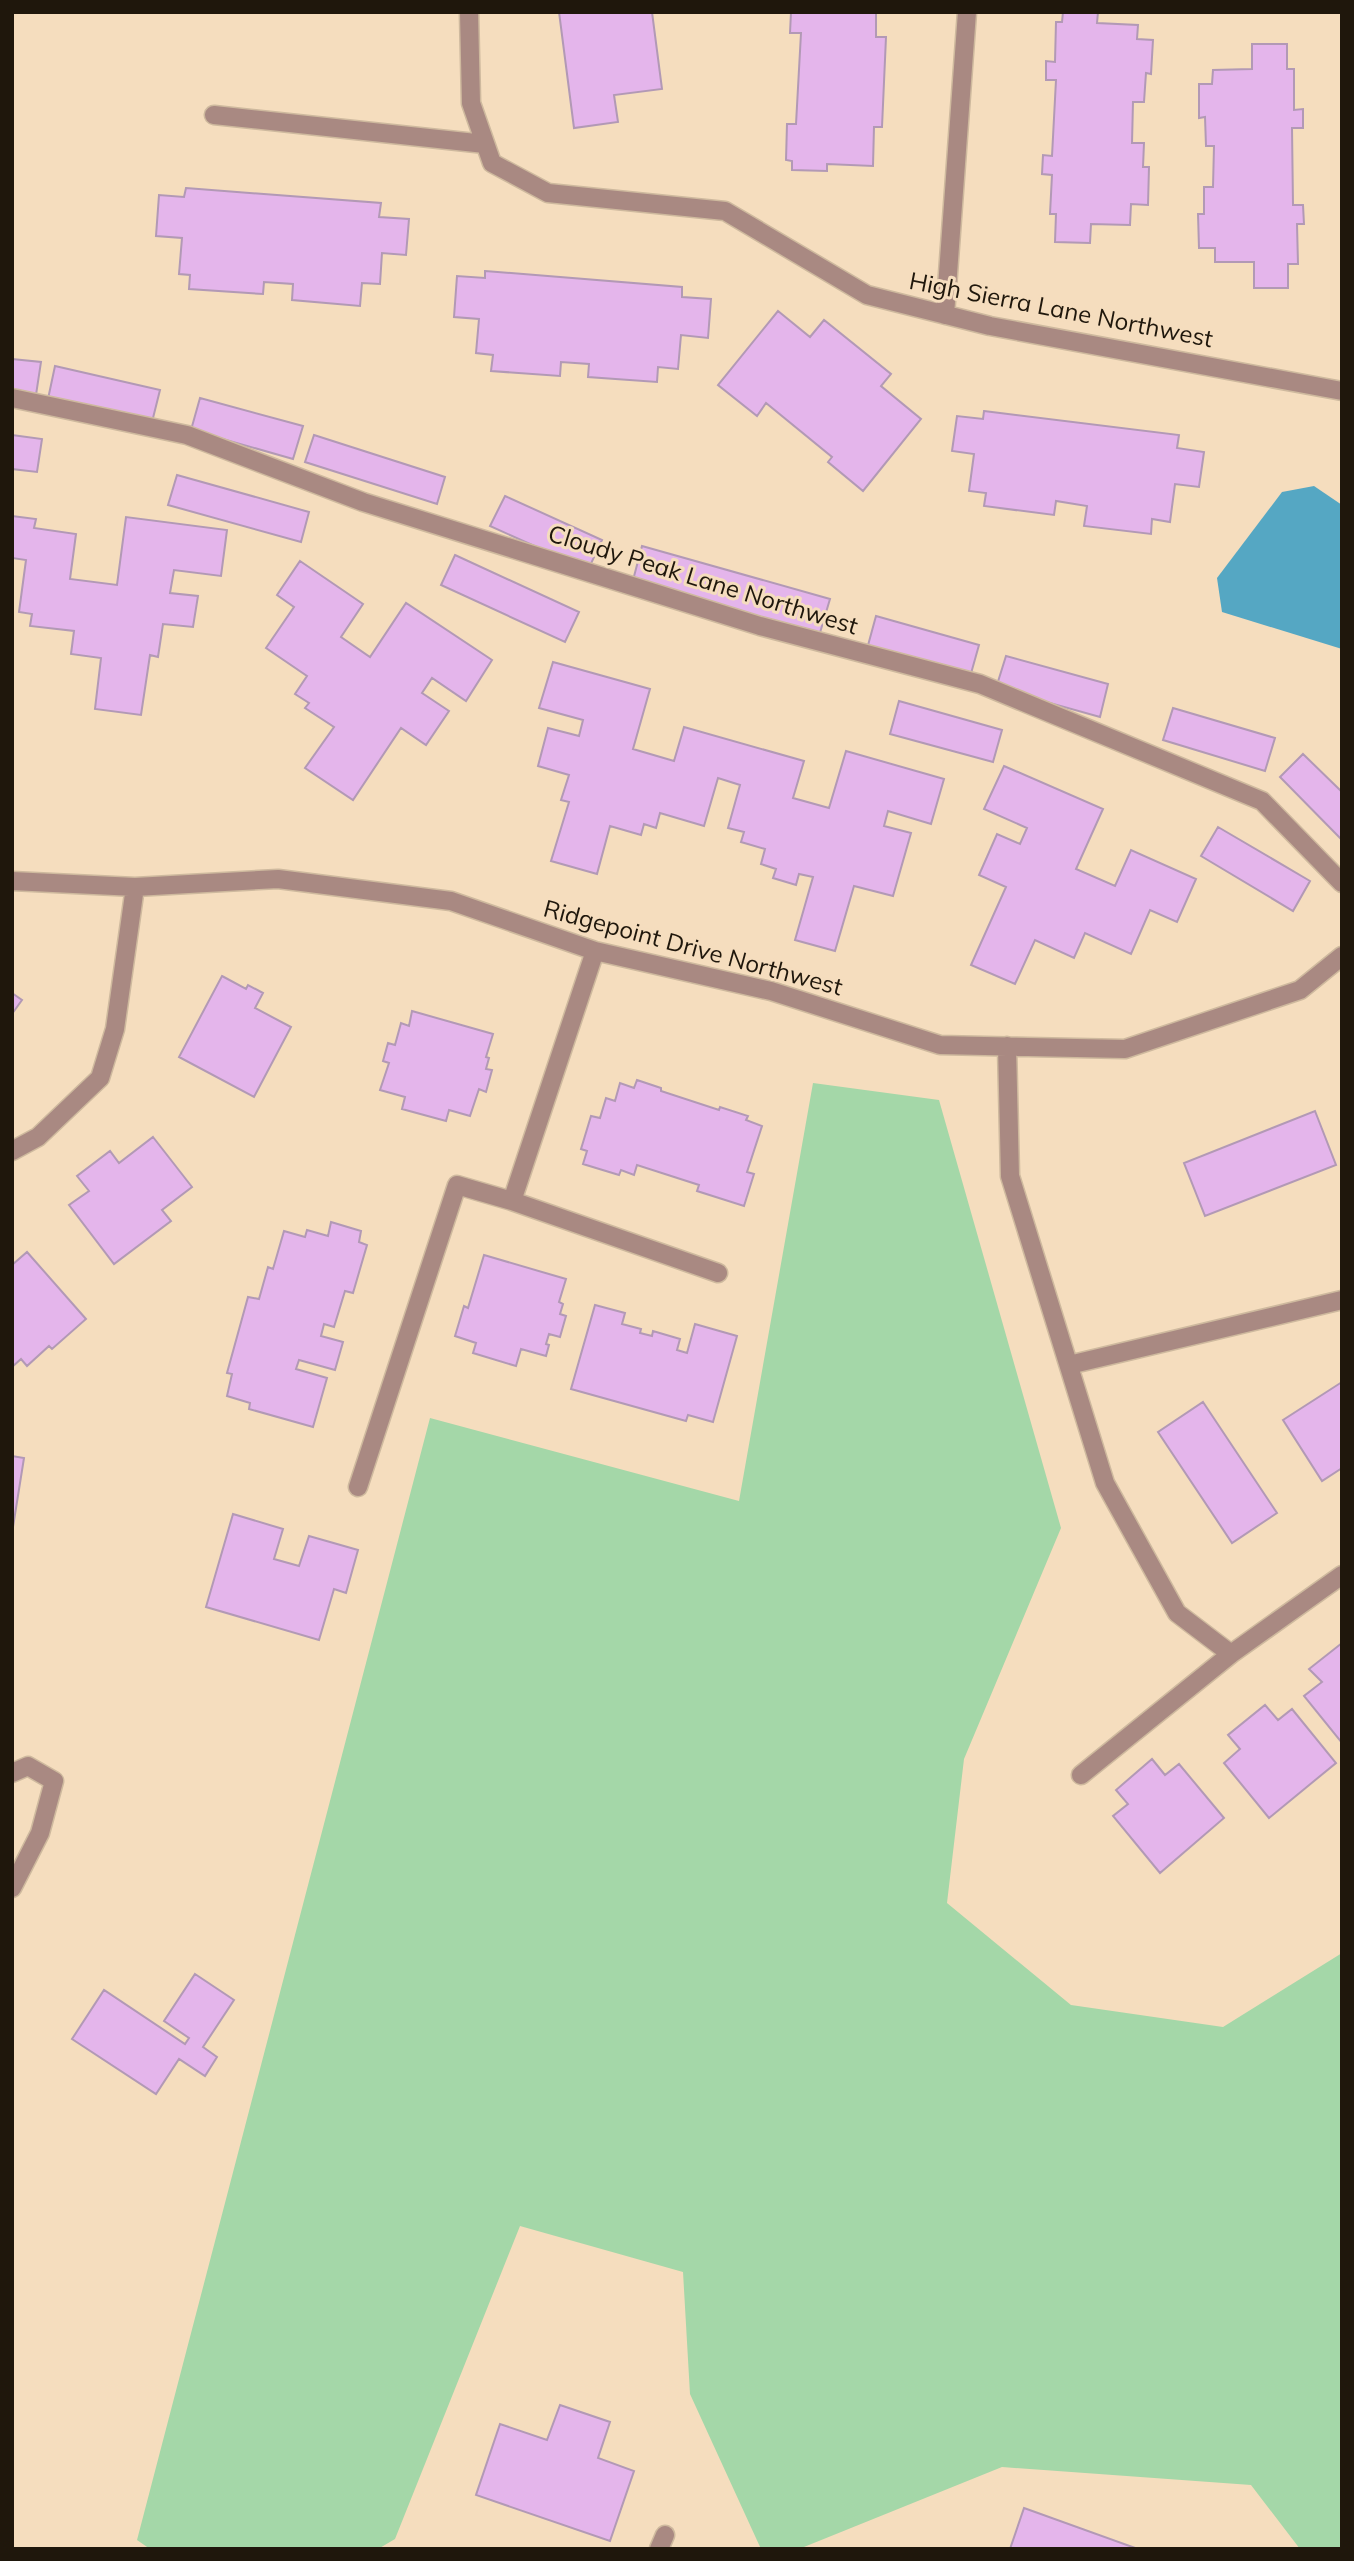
<svg xmlns="http://www.w3.org/2000/svg" width="1354" height="2561" viewBox="0 0 1354 2561" font-family="Mulish,sans-serif">
	<style>
		.green { fill: #a4d7a8 }
		.water { fill: #55a7c3 }
		.building { fill: #e4b5eb; stroke: #b299b5; stroke-width: 2 }
		.lines { fill: none; stroke-linecap: round; stroke-linejoin: round }
		.minor-casing { stroke: #ceb99e; stroke-width: 21 }
		.minor { stroke: #a98982; stroke-width: 18 }
		.labels { text-anchor: middle; stroke-width: 6; stroke-linejoin: round; paint-order: stroke }
		.street-label { font-size: 24px; fill: #1f170c; stroke: #f5ddbe }
	</style>
	<rect width="100%" height="100%" fill="#f5ddbe"/>
	<path class="green" d="M813,1083L939,1100L1061,1528L964,1759L947,1903L1071,2005L1223,2027L1342,1953V2549H1300L1251,2485L1002,2467L799,2549H761L690,2394L683,2272L520,2226L395,2539L378,2549H150L137,2540L430,1418L739,1501Z"/>
	<path class="water" d="M1314,486L1342,505V649L1222,612L1217,578L1282,492Z"/>
	<path class="building" d="M559,12H652L662,89L614,95L618,122L574,128Z
		M791,12H876V37H886L882,127H874L873,166L827,164V171L792,170V161L786,160L787,124H796L801,33H790Z
		M1063,12H1098L1097,23L1138,25L1137,39L1153,40L1151,74L1146,73L1144,102H1133L1132,143H1144L1143,167H1149L1148,205L1131,204L1130,225L1091,224L1090,243L1055,242L1056,214H1050L1052,175L1042,174L1043,155L1052,156L1056,80H1046V61L1055,62L1056,22H1062Z
		M1252,44H1287V69H1294V110L1303,109V128H1292L1293,205H1303L1304,224H1297L1298,264H1288V288H1254V262H1215V248H1199L1198,214H1204V187H1213L1214,146H1206L1205,117L1199,118V84H1212L1213,70L1252,69Z
		M186,188L381,203L379,217L409,219L406,255L382,253L380,284L362,283L360,306L292,300L293,284L264,282L263,294L189,289L190,275L179,274L182,238L156,236L159,195L184,197Z
		M485,271L682,287V297L711,299L708,338L681,335L678,369L658,367L657,382L588,377L589,364L561,362L560,376L491,371L493,355L476,353L479,319L454,317L457,276L485,278Z
		M778,311L810,337L824,320L891,374L881,386L921,419L863,491L828,462L832,457L766,403L757,416L718,385Z
		M12,359L41,362L36,395L12,392Z
		M55,366L160,390L152,422L48,399Z
		M200,398L303,426L293,459L191,430Z
		M984,411L1179,435L1177,448L1204,452L1199,487L1175,484L1170,522L1152,519L1151,534L1084,526L1087,506L1056,501L1054,515L984,506L986,493L969,491L974,454L952,451L957,416L983,419Z
		M12,435L42,439L37,472L12,469Z
		M314,435L445,477L437,504L305,462Z
		M177,475L309,512L301,542L168,505Z
		M505,496L602,540L588,570L490,526Z
		M12,516L36,519L34,528L76,534L70,579L117,585L126,517L227,530L221,576L174,570L170,593L198,596L193,627L163,624L158,657L150,655L141,715L95,709L101,658L71,654L74,631L30,626L32,614L19,612L26,560L12,558Z
		M642,546L830,599L819,636L632,584Z
		M455,555L579,612L565,642L441,585Z
		M300,561L363,604L341,637L370,657L406,603L492,660L466,701L432,678L422,693L449,711L426,745L401,728L353,800L305,768L334,727L305,708L309,703L295,694L307,676L266,648L294,607L277,595Z
		M876,616L979,645L970,677L867,649Z
		M1006,656L1108,684L1100,717L996,688Z
		M553,662L650,689L633,749L674,761L684,727L804,761L793,798L829,808L846,751L944,779L931,824L888,811L884,826L911,833L893,896L854,886L835,951L795,940L813,877L799,874L796,885L773,878L776,869L761,864L765,849L741,842L744,832L728,828L740,785L718,778L704,826L660,813L656,828L644,824L641,835L610,826L597,874L551,861L569,802L561,800L569,775L538,766L548,728L579,736L583,720L539,708Z
		M899,701L1002,730L993,762L890,734Z
		M1173,708L1275,738L1265,771L1163,740Z
		M1303,754L1342,792V840L1280,777Z
		M1004,766L1103,809L1076,869L1115,886L1131,850L1196,879L1177,922L1150,910L1131,954L1085,933L1074,958L1035,940L1015,984L971,965L1006,887L979,875L997,834L1020,844L1027,828L984,809Z
		M1218,827L1310,881L1293,911L1201,856Z
		M222,976L246,989L248,985L263,993L255,1008L291,1027L254,1097L179,1057Z
		M12,993L22,1000L12,1014Z
		M412,1011L493,1034L486,1057L489,1058L486,1069L492,1070L486,1092L479,1089L470,1116L449,1110L446,1121L402,1109L405,1097L380,1090L389,1063L383,1061L388,1043L395,1045L401,1023L409,1026Z
		M637,1080L661,1088V1091L719,1110L720,1107L748,1116L746,1120L762,1126L747,1172L754,1174L744,1206L697,1191L699,1185L637,1165L634,1175L621,1170L619,1175L583,1164L587,1151L581,1149L591,1116L600,1118L606,1098L615,1101L620,1083L634,1088Z
		M1315,1111L1336,1165L1205,1216L1184,1163Z
		M153,1137L192,1187L162,1210L171,1221L114,1264L69,1205L89,1191L77,1176L110,1151L119,1163Z
		M331,1222L361,1231L359,1242L367,1245L353,1293L345,1291L334,1327L324,1324L321,1336L343,1342L335,1370L299,1360L296,1369L327,1378L313,1427L249,1409L250,1403L227,1396L232,1374L227,1373L248,1297L259,1299L268,1267L273,1269L284,1231L305,1237L307,1230L328,1236Z
		M27,1252L86,1319L52,1349L49,1346L27,1366L21,1359L12,1367V1265Z
		M484,1255L566,1279L559,1302L563,1304L560,1314L566,1316L560,1337L549,1334L546,1344L549,1345L546,1356L521,1349L516,1366L473,1353L476,1343L455,1336L464,1306L468,1308Z
		M595,1305L625,1313L622,1324L641,1329L640,1333L652,1336L653,1331L680,1339L677,1350L687,1353L695,1324L737,1336L713,1422L688,1415L686,1421L571,1389Z
		M1342,1382V1468L1322,1481L1283,1420Z
		M1203,1402L1277,1513L1232,1543L1158,1432Z
		M12,1456L24,1458L13,1527H12Z
		M233,1514L283,1529L274,1559L299,1566L309,1536L358,1550L346,1593L334,1589L319,1640L206,1607Z
		M1342,1643V1743L1304,1696L1322,1682L1309,1669Z
		M1265,1705L1278,1720L1292,1709L1336,1763L1269,1818L1224,1763L1240,1749L1228,1735Z
		M1152,1759L1165,1775L1179,1764L1224,1818L1160,1873L1113,1816L1128,1804L1116,1790Z
		M195,1974L234,2000L203,2047L217,2057L205,2076L179,2059L156,2094L72,2039L104,1990L185,2044L189,2038L164,2021Z
		M560,2405L610,2422L598,2458L634,2471L610,2541L476,2495L500,2424L547,2440Z
		M1024,2508L1138,2549H1010Z"/>
	<g class="lines">
		<defs>
			<path id="minor" d="M469,12L471,103L492,163L548,193L725,211L867,295L990,326L1342,391
				M214,115L485,144
				M945,315L967,12
				M12,398L187,435L363,502L760,626L980,684L1262,801L1342,883
				M12,881L135,887L278,879L451,901L595,951L771,991L940,1045L1125,1049L1300,990L1342,956
				M1007,1046L1010,1176L1105,1483L1177,1613L1231,1654L1342,1575
				M12,1151L38,1137L100,1078L115,1029L135,887
				M512,1201L718,1273
				M1069,1365L1342,1300
				M358,1487L457,1185L512,1201L595,951
				M12,1773L28,1766L54,1781L40,1833L12,1888
				M1081,1775L1231,1654
				M659,2549L665,2535"/>
		</defs>
		<use href="#minor" class="minor-casing"/>
		<use href="#minor" class="minor"/>
	</g>
	<g class="labels">
		<g class="street-label">
			<text transform="translate(1061 310) rotate(11)" y="8">High Sierra Lane Northwest</text>
			<text transform="translate(703 580) rotate(17)" y="8">Cloudy Peak Lane Northwest</text>
			<text transform="translate(693 948) rotate(15)" y="8">Ridgepoint Drive Northwest</text>
		</g>
	</g>
	<rect width="1354" height="2561" fill="none" stroke="#1f170c" stroke-width="28"/>
</svg>
